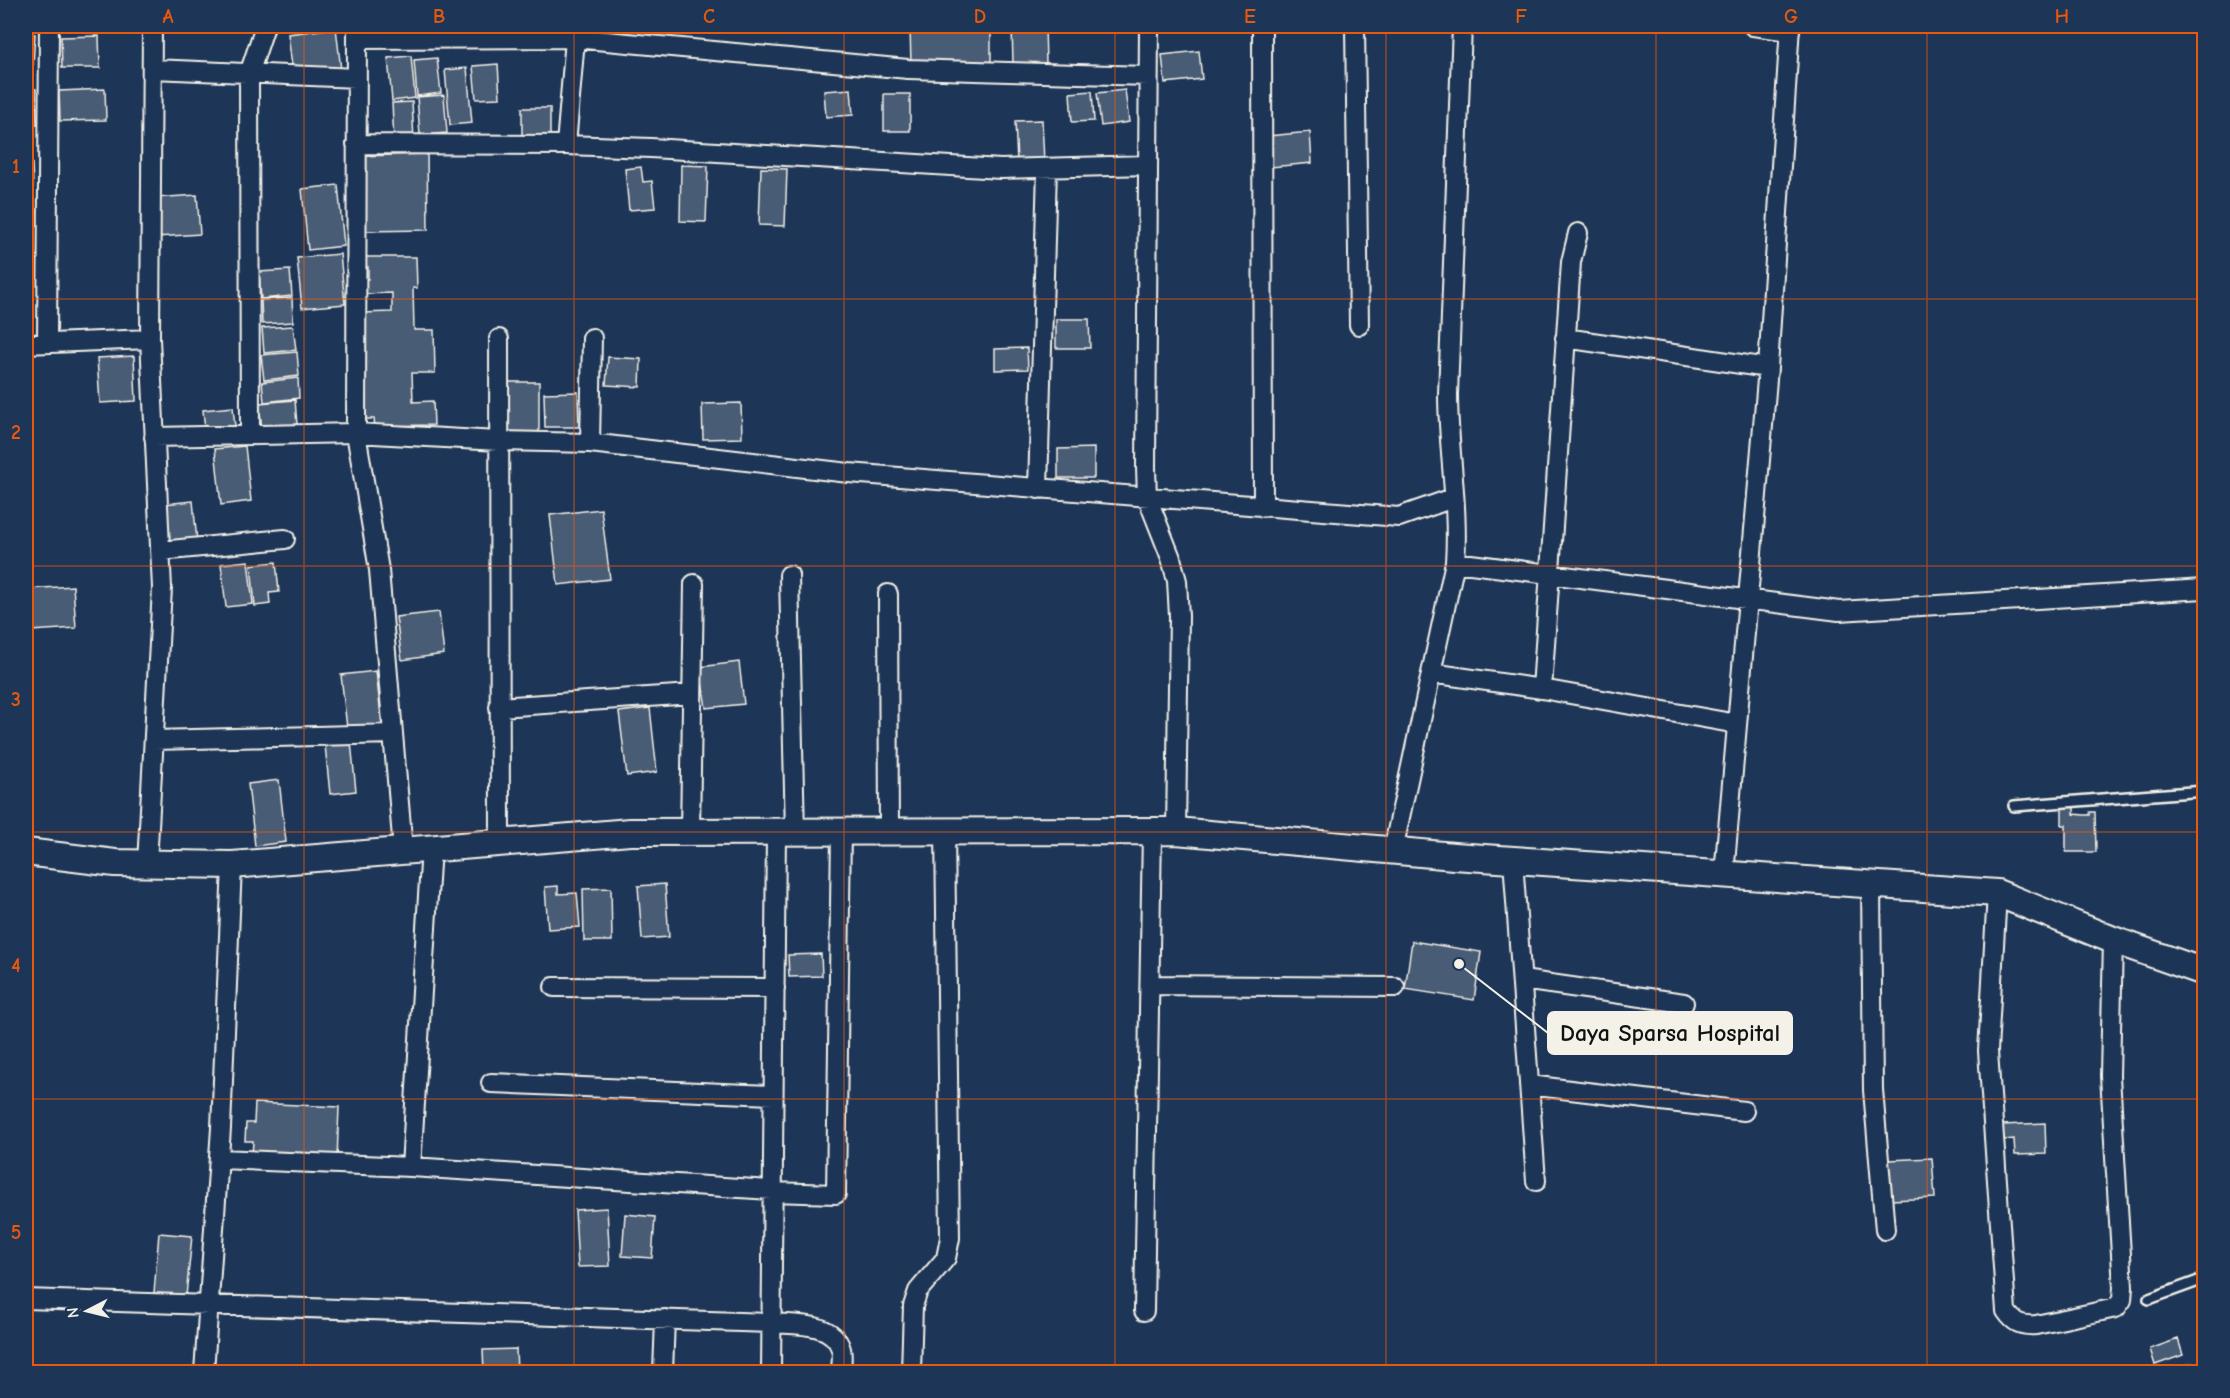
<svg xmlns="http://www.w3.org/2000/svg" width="2230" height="1398" viewBox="0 0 2230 1398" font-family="'Comic Neue',sans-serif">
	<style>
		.building { fill: #485b74; stroke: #f4f1e8; stroke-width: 1.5 }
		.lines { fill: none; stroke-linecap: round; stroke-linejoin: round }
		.lane-casing { stroke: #f4f1e8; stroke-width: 14 }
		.street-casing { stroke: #f4f1e8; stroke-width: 22 }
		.secondary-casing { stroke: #f4f1e8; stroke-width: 30 }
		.lane { stroke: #1d3557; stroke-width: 9 }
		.street { stroke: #1d3557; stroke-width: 18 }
		.secondary { stroke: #1d3557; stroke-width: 26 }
		.grid { fill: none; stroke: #e8590c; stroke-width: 1.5; stroke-opacity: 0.55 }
		.leader { fill: none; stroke: #f4f1e8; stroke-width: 2 }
		.callout-dot { fill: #f4f1e8; stroke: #1d3557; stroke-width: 2 }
		.callout { fill: #f4f1e8; stroke: #f4f1e8; stroke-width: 2 }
		.callout-label { font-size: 24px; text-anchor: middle; font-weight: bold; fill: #111 }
		.neatline { fill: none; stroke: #e8590c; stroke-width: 2 }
		.grid-label { font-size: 20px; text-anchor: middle; font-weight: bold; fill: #e8590c }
	</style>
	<rect width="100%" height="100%" fill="#1d3557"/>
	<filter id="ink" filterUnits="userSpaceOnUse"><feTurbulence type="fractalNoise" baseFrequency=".0167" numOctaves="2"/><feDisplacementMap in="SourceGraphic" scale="12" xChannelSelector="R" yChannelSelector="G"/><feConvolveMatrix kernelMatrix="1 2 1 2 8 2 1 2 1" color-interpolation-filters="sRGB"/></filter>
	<g filter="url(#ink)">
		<path class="building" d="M389,26H411L412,34L390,36Z
			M910,26H991V65H911Z
			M1012,26H1045L1046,63H1013Z
			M1369,26H1389L1390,30L1370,31Z
			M1393,26H1412V30H1394Z
			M336,28L341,70L293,75L288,34Z
			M26,34H35L33,65L26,64Z
			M99,36L100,68H62L61,37Z
			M1199,51L1202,79L1165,83L1162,55Z
			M411,56L415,98L392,101L388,58Z
			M437,58L441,93L417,96L414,60Z
			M498,64L500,98L476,99L473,66Z
			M467,68L472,123L450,125L445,70Z
			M26,89H36L37,125H26Z
			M105,89L106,120L60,121L59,91Z
			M851,89L853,115L826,117L824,91Z
			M1125,90L1129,122L1101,126L1097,93Z
			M1092,91L1094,121L1072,122L1070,93Z
			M884,94H910V131H884Z
			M444,95L447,133L420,135L417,97Z
			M412,102L414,140L394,141L392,103Z
			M522,108H550V143L522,142Z
			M1042,120L1044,162H1017L1015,121Z
			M1310,132L1312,163L1271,167L1268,136Z
			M427,154L428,230L363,231L362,156Z
			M26,163H32L33,187H26Z
			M681,165L708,166L706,222L680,221Z
			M641,167L643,182L652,181L655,208L629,210L625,169Z
			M761,168L787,169L785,226L759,225Z
			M338,185L344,246L308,250L302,189Z
			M197,195L200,234L157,237L154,198Z
			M26,202H30V227H26Z
			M26,235H31L32,264L26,265Z
			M340,254L345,304L302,308L297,258Z
			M362,257H416L417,288H413L414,330H434L435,373H412L413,402L433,401L434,425L375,426L374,419H363L361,313L392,312V293L362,294V279H368V267H362Z
			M290,270L292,296L261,299L259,272Z
			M292,298L293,322L262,324L261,300Z
			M1056,319H1089L1090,348H1056Z
			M293,326L296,350L264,353L262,328Z
			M1027,348L1028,369L995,370V349Z
			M297,352L299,376L264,380L261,355Z
			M134,356L136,401L100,403L97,358Z
			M608,357L641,359L640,387L606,385Z
			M298,378L299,398L264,402L262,382Z
			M505,382H539V441H505Z
			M578,392L579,427H545L544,393Z
			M295,400L297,425L262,429L259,403Z
			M741,403L742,438L703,439L702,404Z
			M233,407L235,427L205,430L203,410Z
			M245,446L251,501L221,505L215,449Z
			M1094,448V478H1058V449Z
			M193,501L197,541L168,544L164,504Z
			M601,509L610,579L558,585L550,515Z
			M248,561L253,604L226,607L221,564Z
			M276,562L279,592L269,593L270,604L255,606L251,565Z
			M73,586L76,628L31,631L28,589Z
			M439,612L444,654L402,660L396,617Z
			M739,662L744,704L706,708L700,667Z
			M376,671L382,725L347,728L341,675Z
			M650,708L657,772L627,776L619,712Z
			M351,742L356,791L330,794L325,745Z
			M279,780L286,842L255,846L248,784Z
			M2062,807H2074V814L2084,815H2090V812H2095L2096,852H2066V825H2062Z
			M665,884L669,937L642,939L638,886Z
			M558,886V894L577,893L580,927L548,929L545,887Z
			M611,888L612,941H584L583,889Z
			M1412,941L1481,952L1474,1000L1405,989Z
			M821,954L822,976L789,977L788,955Z
			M255,1103L339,1107L337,1159L252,1156L253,1141H245L246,1123H254Z
			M2045,1123L2046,1154L2015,1155L2014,1139L2003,1140L2002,1125Z
			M1932,1158L1935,1198L1891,1200L1889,1160Z
			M607,1208L610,1266L578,1267L575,1210Z
			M625,1214L655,1217L652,1258L622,1256Z
			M159,1233L192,1236L186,1296L154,1293Z
			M2178,1339L2183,1355L2155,1365L2150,1349Z
			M516,1349L517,1372H484L483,1350Z
			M2192,1363L2196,1372H2167Z"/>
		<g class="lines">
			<defs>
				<path id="lane" d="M2014,806L2204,791
					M2149,1299L2204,1279"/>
				<path id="street" d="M357,26L356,433L379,570L403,850
					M1149,26L1146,468L1147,497L1171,558L1177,581L1179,616L1176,831
					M1262,26L1263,507
					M1355,26L1359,325
					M1753,26L1790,31
					M357,39L574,38L908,69L1148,76
					M153,69L357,78
					M356,144L566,145L651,148L1001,169L1148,165
					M566,145L576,27
					M1565,338L1768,368
					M499,339L500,843
					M47,343L49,26
					M26,344L150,339
					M250,435L249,74L265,26
					M154,437L356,433L498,441L590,443L849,473L1399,517L1453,498
					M590,443L592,338
					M1038,489L1047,168
					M160,551L285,539
					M1455,562L1839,611L2204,589
					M789,575L795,833
					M888,594L889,832
					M1431,673L1542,689L1737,724
					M1542,689L1571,262L1578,233
					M499,707L692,694
					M154,740L393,734
					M690,832L694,584
					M1393,850L1455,562C1459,506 1448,450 1448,394L1462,26
					M1513,860L1536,1181
					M147,864L162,588L150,339L152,26
					M1724,875L1768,368L1790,26
					M1871,885L1873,1090L1885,1230
					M1997,893L1988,1051L2006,1311C2014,1323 2021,1326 2036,1325L2116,1308L2122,1300L2123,1287L2110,1076L2113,940
					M1522,980L1684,1003
					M1150,985L1395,987
					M554,987L775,988
					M491,1083L773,1095
					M1529,1085L1744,1111
					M219,1159L411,1167L771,1190L772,1192L836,1194L841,832
					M411,1167L431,848
					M26,1299L771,1323C795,1325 833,1321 841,1349C843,1356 841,1365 841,1372
					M1144,1311L1152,831
					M204,1372L221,1128L232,865
					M663,1372L665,1319
					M771,1372L776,833
					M911,1372L913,1306L918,1291L946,1258L950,1238L945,830"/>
				<path id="secondary" d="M26,852L115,863L232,865L630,832L1176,831L1454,856L1997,893L2113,940L2204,972"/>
			</defs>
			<use href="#lane" class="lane-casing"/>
			<use href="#street" class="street-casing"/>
			<use href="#secondary" class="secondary-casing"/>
			<use href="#lane" class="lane"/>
			<use href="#street" class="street"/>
			<use href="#secondary" class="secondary"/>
		</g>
	</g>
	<path class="grid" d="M304,26V1372M574,26V1372M844,26V1372M1115,26V1372M1386,26V1372M1656,26V1372M1927,26V1372M26,299H2204M26,566H2204M26,832H2204M26,1099H2204"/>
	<path class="leader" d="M1459 964L1548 1033"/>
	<circle class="callout-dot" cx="1459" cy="964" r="6"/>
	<rect class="callout" x="1548" y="1012" width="244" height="42" rx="6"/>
	<g class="callout-label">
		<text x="1670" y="1041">Daya Sparsa Hospital</text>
	</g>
	<rect width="2230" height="1398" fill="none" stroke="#1d3557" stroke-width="66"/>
	<g transform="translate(87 1311) rotate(263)" stroke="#1d3557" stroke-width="4.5" paint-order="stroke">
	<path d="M0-4.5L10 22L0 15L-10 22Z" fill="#f4f1e8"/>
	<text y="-9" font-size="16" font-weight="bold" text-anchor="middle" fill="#f4f1e8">N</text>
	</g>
	<rect x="33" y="33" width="2164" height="1332" class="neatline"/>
	<g class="grid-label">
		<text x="168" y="23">A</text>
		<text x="439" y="23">B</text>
		<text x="709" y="23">C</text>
		<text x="980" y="23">D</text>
		<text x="1250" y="23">E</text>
		<text x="1521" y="23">F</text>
		<text x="1791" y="23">G</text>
		<text x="2062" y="23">H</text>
		<text x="16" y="173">1</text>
		<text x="16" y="439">2</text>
		<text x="16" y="706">3</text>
		<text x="16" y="972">4</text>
		<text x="16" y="1239">5</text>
	</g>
</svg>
